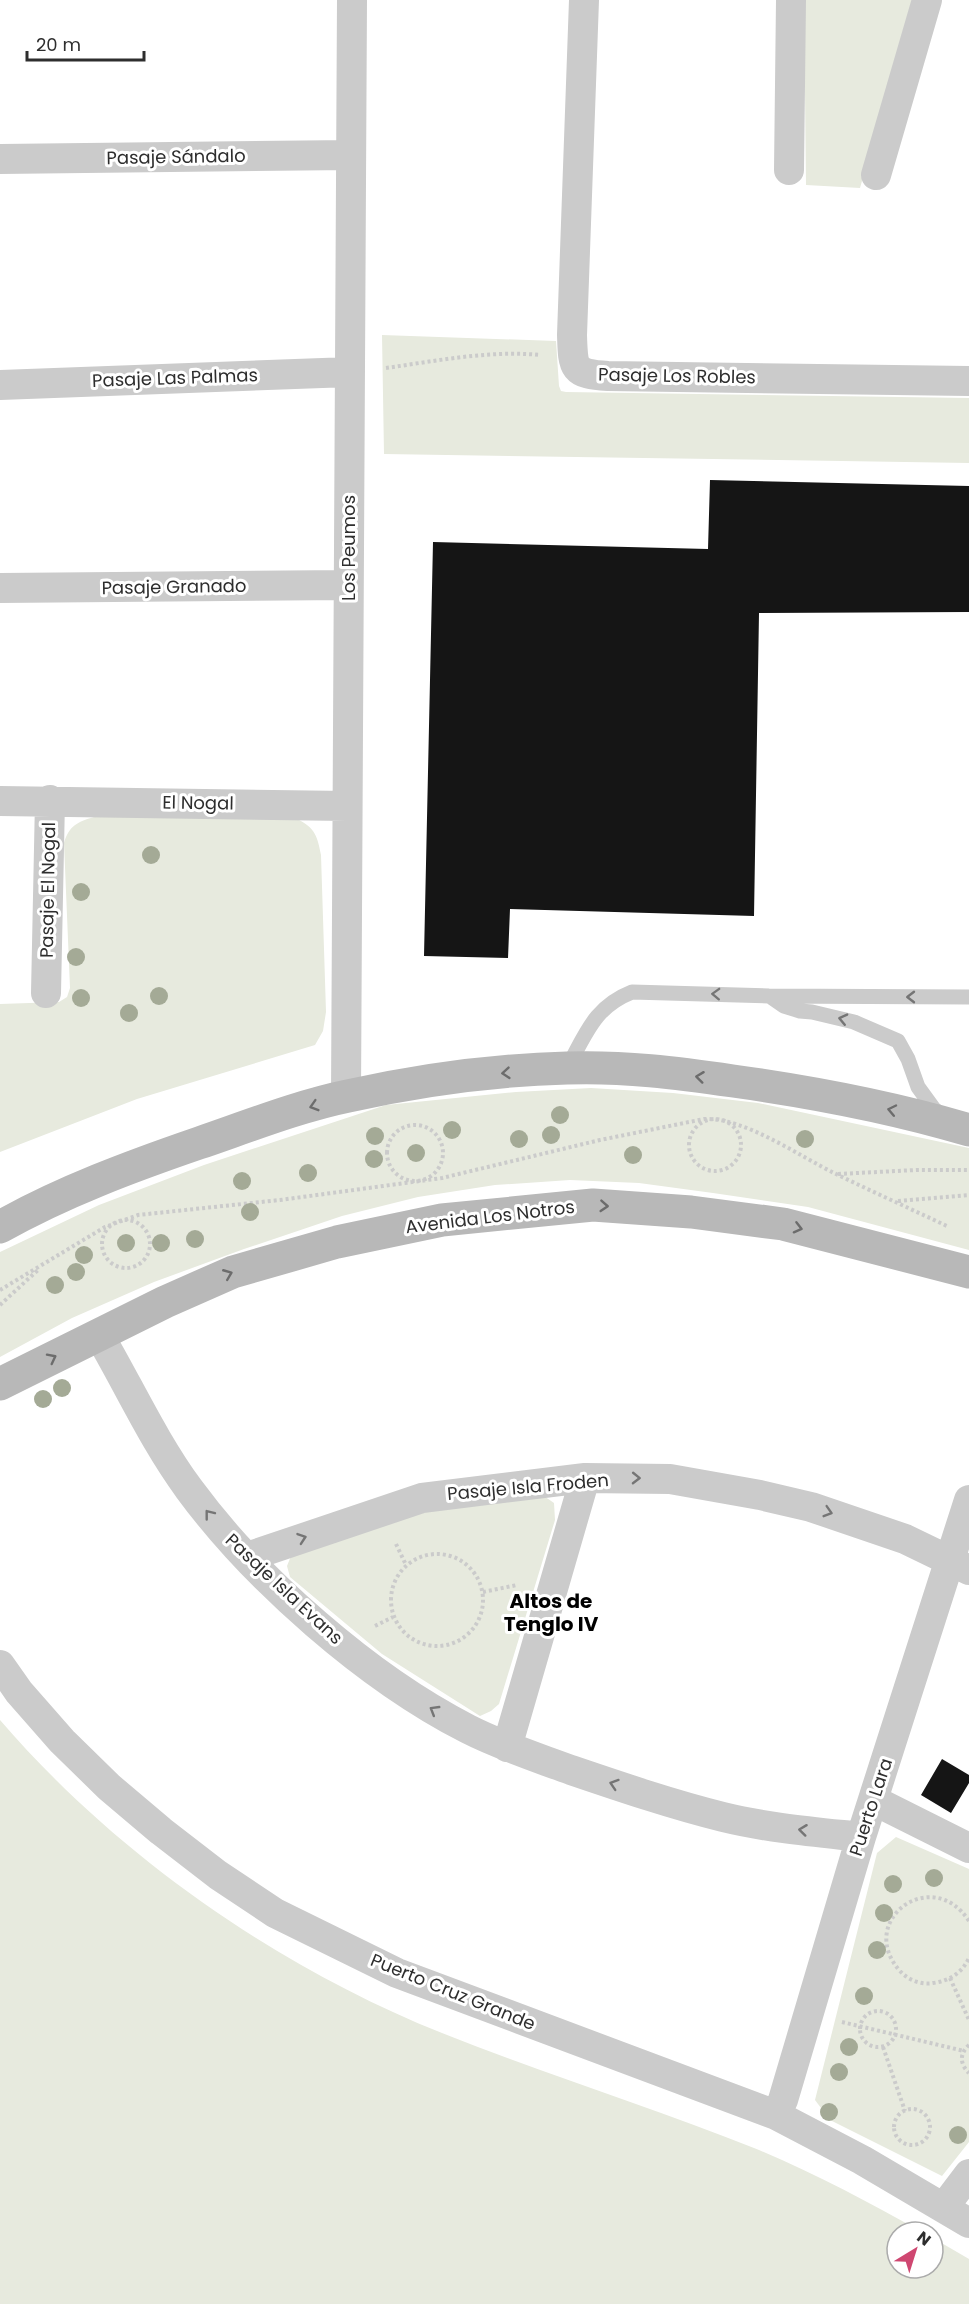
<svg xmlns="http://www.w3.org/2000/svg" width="969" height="2304" viewBox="0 0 969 2304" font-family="Poppins,sans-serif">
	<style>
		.green { fill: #e7eade }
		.building { fill: #151515 }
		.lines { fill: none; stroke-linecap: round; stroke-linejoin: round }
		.path { stroke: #cbcbcb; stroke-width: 4; stroke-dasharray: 3 3; stroke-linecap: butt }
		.service { stroke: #cbcbcb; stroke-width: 15 }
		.minor { stroke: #cbcbcb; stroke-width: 30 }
		.secondary { stroke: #b8b8b8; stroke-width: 33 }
		.tree { fill: #a4aa96 }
		.oneway { stroke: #757575 }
		.oneway2 { stroke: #6c6c6c }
		.labels { text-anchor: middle; stroke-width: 6; stroke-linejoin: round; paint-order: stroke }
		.street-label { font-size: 18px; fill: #2e2e2e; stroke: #fff }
		.neighbourhood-label { font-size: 20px; font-weight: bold; fill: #000; stroke: #fff }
	</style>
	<rect width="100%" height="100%" fill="#fff"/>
	<path class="green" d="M804,0H913L860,188L806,185Z
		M382,335L556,341L559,386L561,391L566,392L969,398V463L384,454Z
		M94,817H293C314,827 317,833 321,855L326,1012L323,1031L315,1045L137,1099L0,1152V1004L59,1002L67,997L70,988L64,843C69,826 77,822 94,817Z
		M591,1088L673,1093L758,1103L969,1148V1250L808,1207L713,1193L639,1183L570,1180L495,1185L418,1197L342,1216L244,1249L154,1282L72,1318L0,1357V1252L99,1205L204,1165L386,1105L516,1092Z
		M541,1494L554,1503L555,1520L499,1704L491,1711L480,1716L382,1654L290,1577L287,1566L291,1556L430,1510Z
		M0,1720C116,1855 277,1967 442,2033C545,2074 652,2107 754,2148C812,2172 868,2202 922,2232H897V2268H933V2238L969,2259V2304H0Z
		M896,1837L969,1869V2142L942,2176L830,2120L815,2100L877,1853Z"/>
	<path class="building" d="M710,480L969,486V612L759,613L754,916L510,909L508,958L424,956L433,542L708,549Z
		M942,1759L969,1775V1783L951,1813L921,1795Z"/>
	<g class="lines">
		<path class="path" d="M386,368C436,361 489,350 540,355
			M689 1145a26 26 0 1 1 52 0a26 26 0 1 1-52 0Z
			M387 1153a28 28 0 1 1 56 0a28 28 0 1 1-56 0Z
			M838,1174L916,1170H969
			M898,1201L969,1195
			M102 1244a24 24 0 1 1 48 0a24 24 0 1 1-48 0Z
			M0,1290L105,1227L138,1215L280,1200L442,1178L600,1140L704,1119C744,1117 799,1156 836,1174C873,1192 911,1209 949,1227
			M0,1305L39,1269
			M396,1544L406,1565
			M391 1600a46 46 0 1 1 92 0a46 46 0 1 1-92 0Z
			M483,1592L517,1585
			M375,1626L393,1617
			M969,1921C932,1864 855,1921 900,1971C908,1980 921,1985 933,1983C949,1981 962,1973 969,1958
			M950,1978L969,2020
			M860 2029a18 18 0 1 1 36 0a18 18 0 1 1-36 0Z
			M842,2022L964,2051
			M969,2045C959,2054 960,2064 969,2073
			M883,2047L905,2111
			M894 2127a18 18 0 1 1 36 0a18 18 0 1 1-36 0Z"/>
		<path class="service" d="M771,997L784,1006L800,1011L812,1012L854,1022L898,1041L908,1059L918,1087L934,1109L943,1116
			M567,1068C586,1034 594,1007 632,992L769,996L969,997"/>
		<path class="minor" d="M584,0L572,335C573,369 573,374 608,376L969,381
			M0,159L351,155
			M789,170L791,0
			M876,175L927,0
			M0,385L350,372
			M0,588L348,585
			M0,801L347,806
			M46,993L50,800
			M346,1096L352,0
			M99,1335C129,1386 153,1440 189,1489C255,1579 368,1678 468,1729C501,1746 536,1757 571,1770C621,1787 671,1804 723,1817C768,1828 815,1832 861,1837
			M247,1557L422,1498L585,1478L670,1479L760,1495L811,1507L905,1539L969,1570
			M0,1665L19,1692L62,1741L109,1787L161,1831L218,1875L275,1913L397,1973L776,2115L862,2160L969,2223
			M507,1747L585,1478
			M873,1800L969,1848
			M776,2115L783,2100L861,1837L969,1500
			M944,2207L969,2174"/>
		<path class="secondary" d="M0,1227C62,1192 132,1166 199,1143C246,1127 299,1106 348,1096C420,1080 494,1070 567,1068C623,1066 678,1073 733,1081C812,1092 892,1107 969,1130
			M0,1384L165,1302L233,1272L337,1242L442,1220L593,1205L691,1212L783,1224L969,1272"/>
	</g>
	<g class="tree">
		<circle cx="151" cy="855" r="9"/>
		<circle cx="81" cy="892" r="9"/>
		<circle cx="76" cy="957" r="9"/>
		<circle cx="159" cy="996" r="9"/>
		<circle cx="81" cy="998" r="9"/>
		<circle cx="129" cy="1013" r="9"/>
		<circle cx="560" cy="1115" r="9"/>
		<circle cx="452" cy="1130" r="9"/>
		<circle cx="551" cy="1135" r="9"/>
		<circle cx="375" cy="1136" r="9"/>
		<circle cx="519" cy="1139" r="9"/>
		<circle cx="805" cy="1139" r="9"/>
		<circle cx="416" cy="1153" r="9"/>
		<circle cx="633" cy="1155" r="9"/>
		<circle cx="374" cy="1159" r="9"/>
		<circle cx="308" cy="1173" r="9"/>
		<circle cx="242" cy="1181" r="9"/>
		<circle cx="250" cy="1212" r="9"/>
		<circle cx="195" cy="1239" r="9"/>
		<circle cx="126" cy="1243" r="9"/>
		<circle cx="161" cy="1243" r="9"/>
		<circle cx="84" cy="1255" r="9"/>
		<circle cx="76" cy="1272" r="9"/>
		<circle cx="55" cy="1285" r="9"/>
		<circle cx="62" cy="1388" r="9"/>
		<circle cx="43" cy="1399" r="9"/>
		<circle cx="934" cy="1878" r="9"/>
		<circle cx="893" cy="1884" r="9"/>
		<circle cx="884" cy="1913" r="9"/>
		<circle cx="877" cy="1950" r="9"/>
		<circle cx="864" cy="1996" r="9"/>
		<circle cx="849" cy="2047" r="9"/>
		<circle cx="839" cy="2072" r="9"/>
		<circle cx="829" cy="2112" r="9"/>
		<circle cx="958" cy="2135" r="9"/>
	</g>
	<defs><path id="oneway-chevron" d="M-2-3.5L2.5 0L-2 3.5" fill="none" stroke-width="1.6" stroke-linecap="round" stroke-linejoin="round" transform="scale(1.5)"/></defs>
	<g class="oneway">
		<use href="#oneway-chevron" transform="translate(716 994) rotate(-178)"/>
		<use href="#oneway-chevron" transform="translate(911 997) rotate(-180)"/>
		<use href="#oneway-chevron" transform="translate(843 1019) rotate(-167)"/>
		<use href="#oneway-chevron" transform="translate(636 1478) rotate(1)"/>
		<use href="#oneway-chevron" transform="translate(828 1512) rotate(17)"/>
		<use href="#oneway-chevron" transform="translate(209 1514) rotate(-128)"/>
		<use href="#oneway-chevron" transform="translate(302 1538) rotate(-19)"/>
		<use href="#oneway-chevron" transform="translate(434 1710) rotate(-149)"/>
		<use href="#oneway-chevron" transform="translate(614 1784) rotate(-162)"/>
		<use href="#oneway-chevron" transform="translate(803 1830) rotate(-173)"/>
	</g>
	<g class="oneway2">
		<use href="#oneway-chevron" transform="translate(506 1073) rotate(175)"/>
		<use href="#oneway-chevron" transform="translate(700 1077) rotate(-173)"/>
		<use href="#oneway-chevron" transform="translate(314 1106) rotate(163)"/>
		<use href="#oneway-chevron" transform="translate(892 1110) rotate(-168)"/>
		<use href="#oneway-chevron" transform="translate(604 1206) rotate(4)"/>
		<use href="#oneway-chevron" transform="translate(798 1228) rotate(14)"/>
		<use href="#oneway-chevron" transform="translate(228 1274) rotate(-22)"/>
		<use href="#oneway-chevron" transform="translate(52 1358) rotate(-27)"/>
	</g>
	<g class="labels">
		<g class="street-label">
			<text transform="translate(176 157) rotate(-1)" y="6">Pasaje Sándalo</text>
			<text transform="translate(677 376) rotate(1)" y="6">Pasaje Los Robles</text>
			<text transform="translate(175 378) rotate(-2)" y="6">Pasaje Las Palmas</text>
			<text transform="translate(349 548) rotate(-90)" y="6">Los Peumos</text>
			<text transform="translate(174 587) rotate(-1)" y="6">Pasaje Granado</text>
			<text transform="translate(198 803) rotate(1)" y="6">El Nogal</text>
			<text transform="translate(48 890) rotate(-89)" y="6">Pasaje El Nogal</text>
			<text transform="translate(490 1217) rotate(-7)" y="6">Avenida Los Notros</text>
			<text transform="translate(528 1487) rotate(-5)" y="6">Pasaje Isla Froden</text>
			<text transform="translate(284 1589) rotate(43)" y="6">Pasaje Isla Evans</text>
			<text transform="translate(871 1807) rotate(-72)" y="6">Puerto Lara</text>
			<text transform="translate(453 1992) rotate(22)" y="6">Puerto Cruz Grande</text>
		</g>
		<g class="neighbourhood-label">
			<text x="551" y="1608">Altos de<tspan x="551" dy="23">Tenglo IV</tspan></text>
		</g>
	</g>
	<g transform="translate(915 2250) rotate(38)"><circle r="28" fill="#ffffff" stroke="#ababab" stroke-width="1.5"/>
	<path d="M0-4.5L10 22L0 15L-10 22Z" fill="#cf4771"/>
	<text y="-9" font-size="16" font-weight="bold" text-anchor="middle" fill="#2e2e2e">N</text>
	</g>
	<path d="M27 51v9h117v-9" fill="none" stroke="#2e2e2e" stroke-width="3"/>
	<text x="36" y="51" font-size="18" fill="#2e2e2e" stroke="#ffffff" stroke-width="4.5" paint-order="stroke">20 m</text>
</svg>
